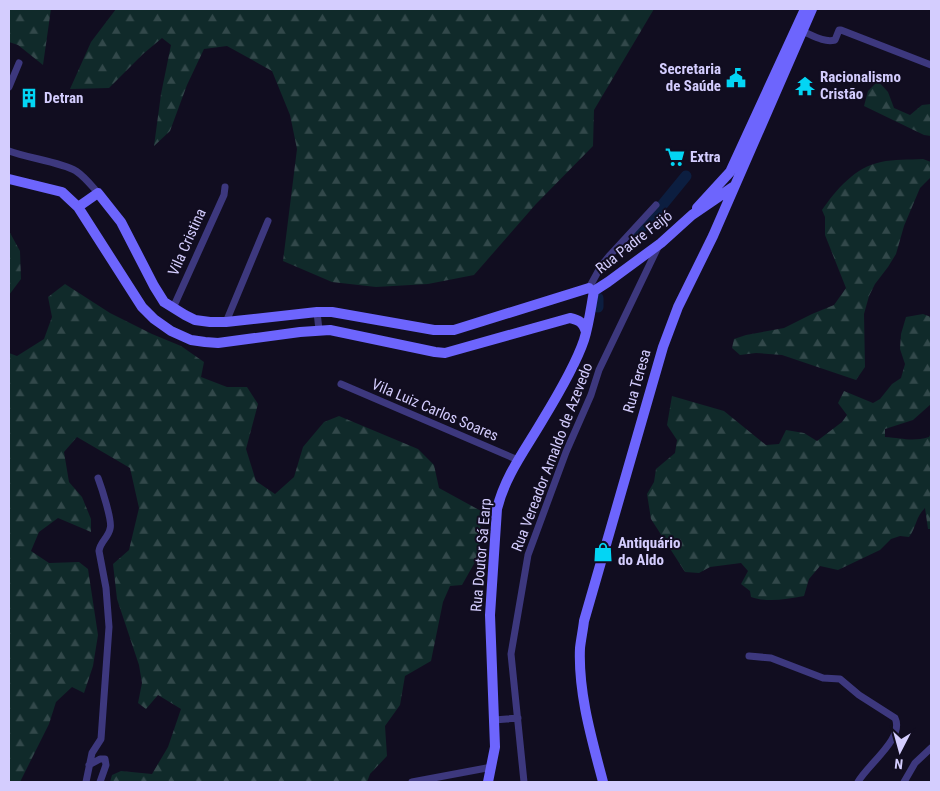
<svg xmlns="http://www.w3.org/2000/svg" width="940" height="791" viewBox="0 0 940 791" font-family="'Roboto Condensed',sans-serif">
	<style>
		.forest { fill: url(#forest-firs) }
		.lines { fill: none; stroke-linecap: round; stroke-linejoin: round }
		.river { stroke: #0c1e40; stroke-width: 11 }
		.street { stroke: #3d387e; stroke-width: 7 }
		.secondary { stroke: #6d65fd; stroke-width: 10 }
		.labels { text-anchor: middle; stroke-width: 4; stroke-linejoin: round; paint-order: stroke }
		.poi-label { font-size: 15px; font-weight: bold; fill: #d4cdfe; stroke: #110d20; text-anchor: start }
		.street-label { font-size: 15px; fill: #d4cdfe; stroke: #110d20 }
	</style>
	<defs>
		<pattern id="forest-firs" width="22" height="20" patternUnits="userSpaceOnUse" patternTransform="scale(1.25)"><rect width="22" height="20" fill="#102a2a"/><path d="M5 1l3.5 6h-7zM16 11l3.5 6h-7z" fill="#32484a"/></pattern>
	</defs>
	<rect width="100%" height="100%" fill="#110d20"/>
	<path class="forest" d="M9,9H51L43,65L18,45L9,42Z
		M116,9H654L594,110L593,146L536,204L474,275L428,284L376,287L332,282L283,261L297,149L290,115L272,71L227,46L204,49L187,85L170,131L154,146L161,94L171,45L162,38L143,54L109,88L70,89L91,42Z
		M878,81L888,92L894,108L910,115L922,105L931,104V136L924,135L864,106L868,91Z
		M923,159L931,162V177L920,188L904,226L896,254L888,267L875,284L869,296L864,314L865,367L856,380L782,355L756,353L740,355L732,348L734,339L746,335L784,328L812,314L834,305L846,288L825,235V217L822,210C836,190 855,167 881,162C894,159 909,160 923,159Z
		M9,231L20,251L21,279L9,295Z
		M65,284L110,313L152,334L181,346L204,362L201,377L227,387H247L258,404L246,449L256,481L275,494L294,477L303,447L324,422L339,416L418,449L434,465L439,488L481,511L479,555L462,585L450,586L443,602L431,661L405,676L400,705L385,726L387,756L370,774L367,782H110L112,775L121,771L152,774L168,747L181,709L158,695L146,709L138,703L142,683L139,665L117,599L113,564L129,550L139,508L130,468L77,437L64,452L69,482L82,497L91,519V532L58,518L39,532L31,551L49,563L79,562L88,569L98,635L93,666L84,693L72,687L56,702L49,724L20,782H9V353L17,356L44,339L52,317L48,297Z
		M923,314L931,317V404L913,420L885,429V437C902,438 912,442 929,437L931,433V529H928L925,508C916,516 916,528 909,537L900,536L891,539L880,550L838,570L820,566L809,579L804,596C786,599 768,603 751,597L750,591L741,584L748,571L741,563L710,567L699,573L685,572L651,519L647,494L654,482L656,469L675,453L677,440L667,425L672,396L724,411L766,445L779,444L786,430L804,433L817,441L842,422L847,415L838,403L844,391L873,403L880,399L892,384L901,378L905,364L900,349L901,334L906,317Z"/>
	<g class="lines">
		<path class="river" d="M632,236L650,220L686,176
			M598,307V298"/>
		<path class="street" d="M802,31C812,35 824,43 835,40L839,30H841L931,65
			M9,87L19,63
			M9,151C27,158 61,162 76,171C85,177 91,185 98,193
			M592,290L589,288L601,266L610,255L656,205
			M173,308L224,195L225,187
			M317,312L319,330
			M226,322L268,221
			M341,384L518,460
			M749,656L771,658L823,678L840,679L859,695L895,718C905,738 867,765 858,782
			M494,720L518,718
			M89,765L100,759H105L106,765L100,782
			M86,782L92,753L101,739L109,627L106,588L99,551C100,542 108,538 110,529C113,522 101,486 98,478
			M412,782L492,767
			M524,782L511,654L528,555L566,452L591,395L599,370L659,245
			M904,782L915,763L931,748"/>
		<path class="secondary" d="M9,179L62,192L78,207L142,307L154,319L171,331L191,340L205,342L218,343L300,332L330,330L435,352L445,353L570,318C579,320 583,322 586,332
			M78,207L98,193L121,222L154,286L164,302L185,315L195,320L210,322H226L317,312H332L434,330H454L589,288
			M697,208L730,172L805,9
			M488,782L495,747L490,615L497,509C505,476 525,450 542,421C556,398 576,364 584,340C589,324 591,307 594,291L608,282L661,243L692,215L733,187
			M603,782C592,740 578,693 580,648C581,639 583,630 584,621L663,347L678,307L713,236L812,9"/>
	</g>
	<defs>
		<symbol id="civic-bare" viewBox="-9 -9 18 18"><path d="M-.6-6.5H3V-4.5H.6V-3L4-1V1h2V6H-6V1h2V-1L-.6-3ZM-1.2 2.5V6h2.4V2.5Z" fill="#03d5f4" stroke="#110d20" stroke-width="2.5" paint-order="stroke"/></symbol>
		<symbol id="temple-bare" viewBox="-9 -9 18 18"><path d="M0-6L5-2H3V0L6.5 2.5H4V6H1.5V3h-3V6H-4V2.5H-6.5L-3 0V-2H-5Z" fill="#03d5f4" stroke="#110d20" stroke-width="2.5" paint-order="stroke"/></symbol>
		<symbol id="building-bare" viewBox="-9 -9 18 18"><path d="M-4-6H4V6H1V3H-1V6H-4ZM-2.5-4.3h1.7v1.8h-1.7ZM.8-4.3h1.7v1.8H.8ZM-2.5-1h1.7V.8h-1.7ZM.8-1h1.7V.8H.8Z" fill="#03d5f4" stroke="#110d20" stroke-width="2.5" paint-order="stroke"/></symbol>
		<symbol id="supermarket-bare" viewBox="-9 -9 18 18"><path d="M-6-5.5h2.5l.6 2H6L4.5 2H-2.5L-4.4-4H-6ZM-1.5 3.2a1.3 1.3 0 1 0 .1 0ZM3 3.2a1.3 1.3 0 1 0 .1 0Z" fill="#03d5f4" stroke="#110d20" stroke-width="2.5" paint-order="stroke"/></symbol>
		<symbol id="shop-bare" viewBox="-9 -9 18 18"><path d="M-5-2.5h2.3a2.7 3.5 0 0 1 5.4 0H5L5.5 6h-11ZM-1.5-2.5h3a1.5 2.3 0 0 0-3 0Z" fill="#03d5f4" stroke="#110d20" stroke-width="2.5" paint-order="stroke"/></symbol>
	</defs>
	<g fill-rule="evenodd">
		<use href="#civic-bare" x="722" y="64" width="28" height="28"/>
		<use href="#temple-bare" x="791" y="72" width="28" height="28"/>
		<use href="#building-bare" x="15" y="84" width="28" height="28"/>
		<use href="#supermarket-bare" x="661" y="143" width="28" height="28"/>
		<use href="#shop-bare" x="589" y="538" width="28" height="28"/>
	</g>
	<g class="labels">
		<g class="poi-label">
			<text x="721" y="74" text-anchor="end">Secretaria<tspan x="721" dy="17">de Saúde</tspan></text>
			<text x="820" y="82">Racionalismo<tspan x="820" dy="17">Cristão</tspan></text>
			<text x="44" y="103">Detran</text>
			<text x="690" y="162">Extra</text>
			<text x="618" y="548">Antiquário<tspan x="618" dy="17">do Aldo</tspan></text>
		</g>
		<g class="street-label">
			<text transform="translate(187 242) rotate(-66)" y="5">Vila Cristina</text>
			<text transform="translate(634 242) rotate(-38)" y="5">Rua Padre Feijó</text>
			<text transform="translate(637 381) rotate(-74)" y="5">Rua Teresa</text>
			<text transform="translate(435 410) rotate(23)" y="5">Vila Luiz Carlos Soares</text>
			<text transform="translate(552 457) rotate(-69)" y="5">Rua Vereador Arnaldo de Azevedo</text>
			<text transform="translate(481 555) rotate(-85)" y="5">Rua Doutor Sá Earp</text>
		</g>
	</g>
	<rect width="940" height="791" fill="none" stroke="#d4cdfe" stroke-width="20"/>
	<g transform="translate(900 751) rotate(186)" stroke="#110d20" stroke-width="4" paint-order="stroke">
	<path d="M0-4L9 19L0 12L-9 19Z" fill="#d4cdfe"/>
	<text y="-8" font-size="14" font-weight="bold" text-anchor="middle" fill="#d4cdfe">N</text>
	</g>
</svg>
